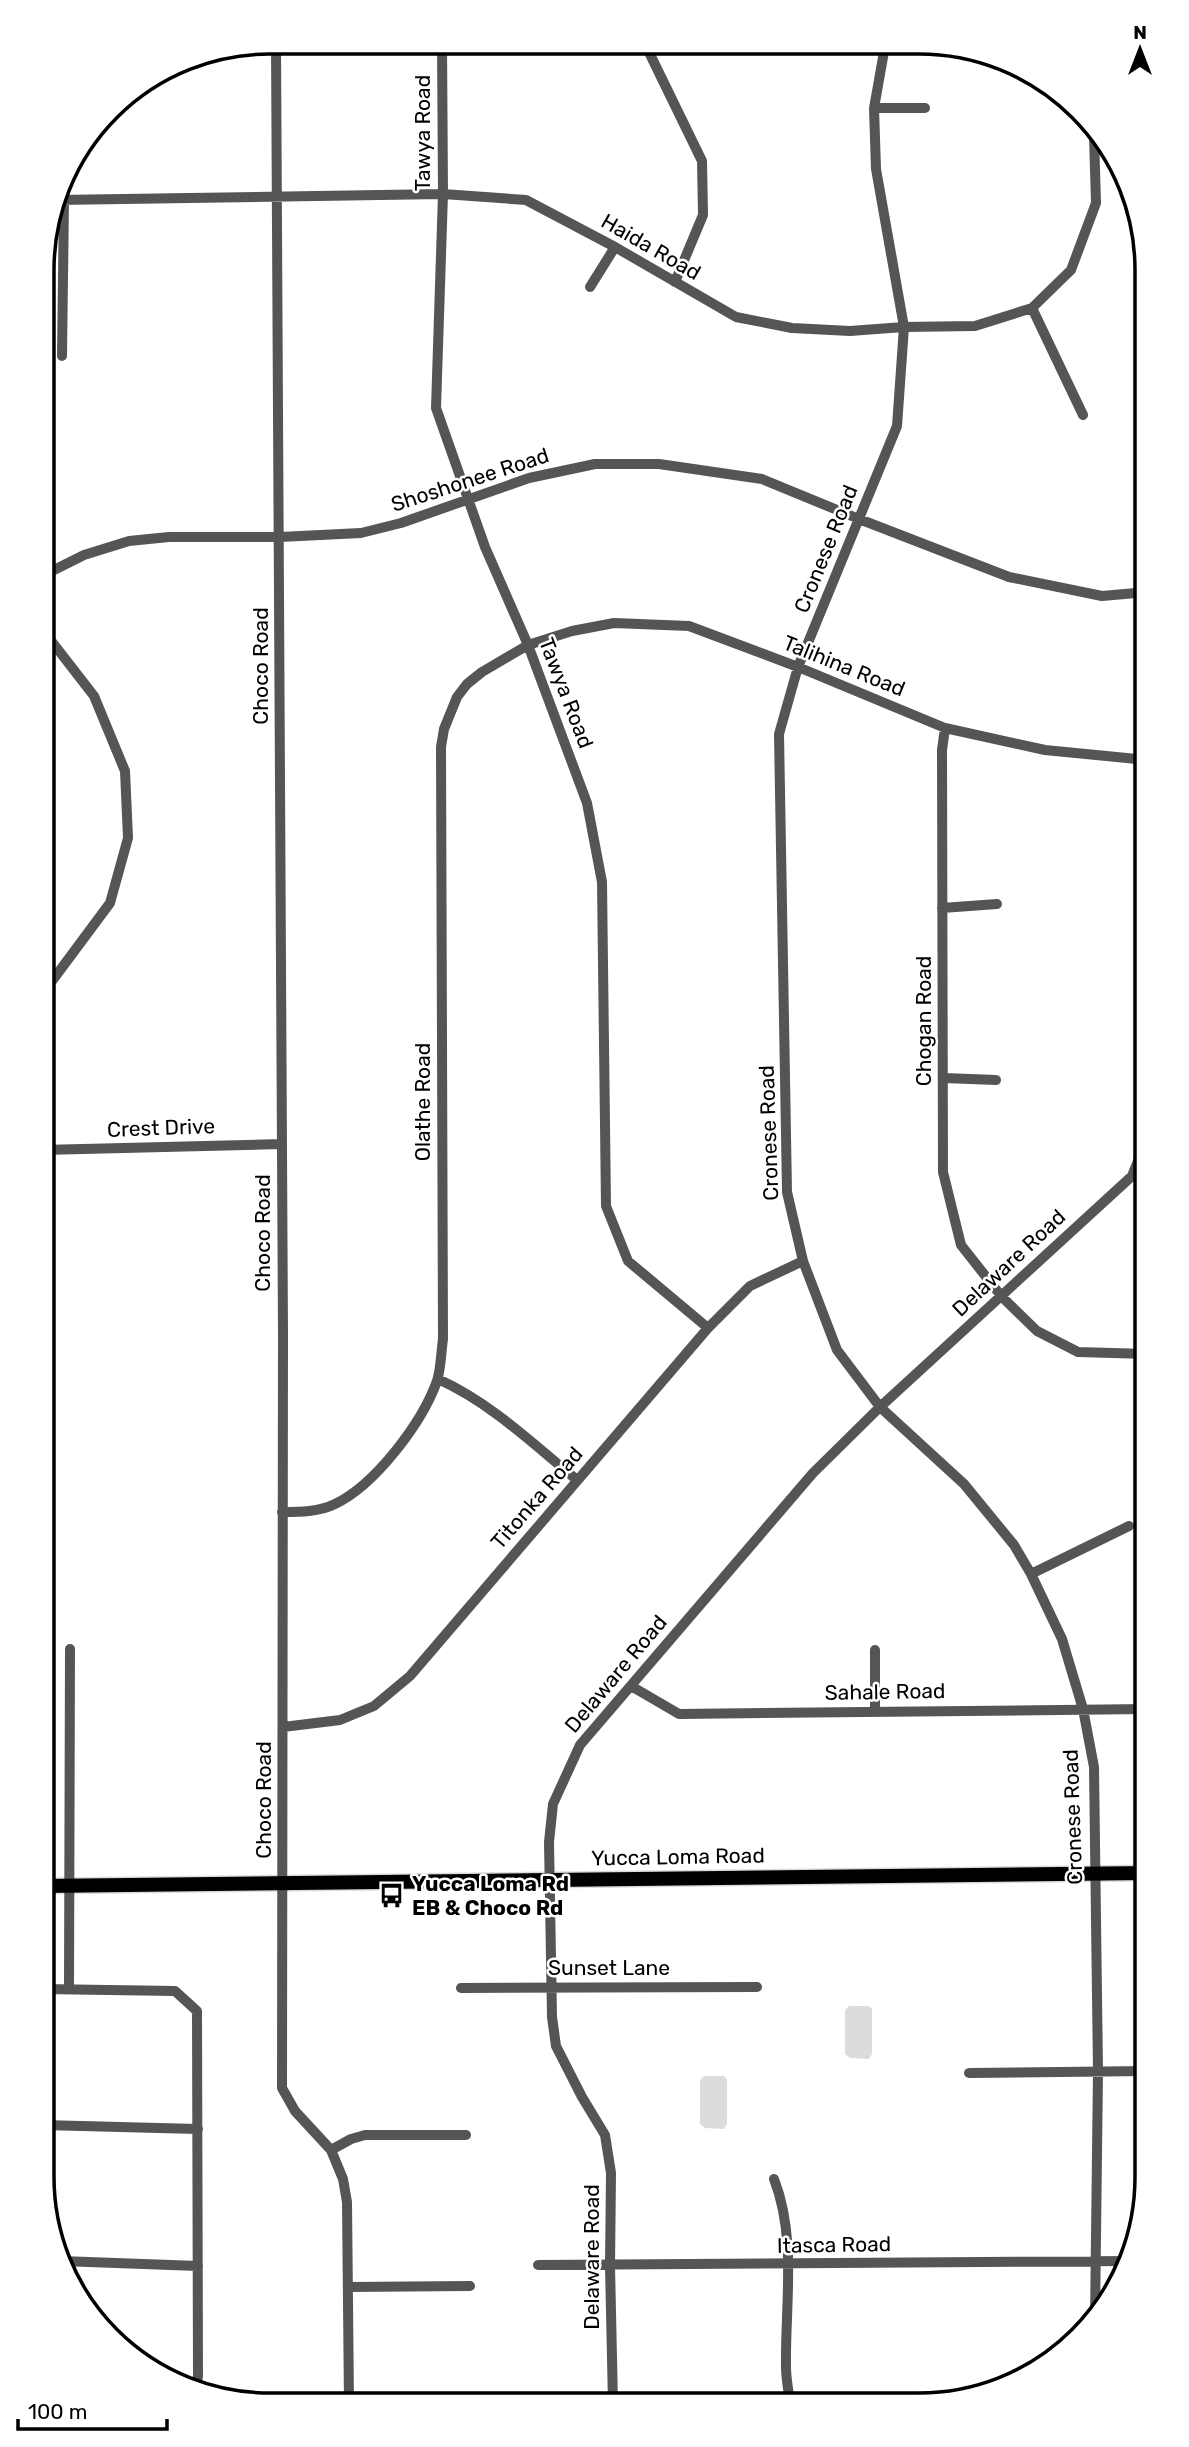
<svg xmlns="http://www.w3.org/2000/svg" width="1189" height="2447" viewBox="0 0 1189 2447" font-family="Rubik,sans-serif">
	<style>
		.green { fill: #dcdcdc }
		.lines { fill: none; stroke-linecap: round; stroke-linejoin: round }
		.major-casing { stroke: #dbdbdb; stroke-width: 17 }
		.minor { stroke: #555; stroke-width: 10 }
		.major { stroke: #000; stroke-width: 14 }
		.labels { text-anchor: middle; stroke-width: 5; stroke-linejoin: round; paint-order: stroke }
		.street-label { font-size: 21px; fill: #000; stroke: #fff }
		.poi-label { font-size: 21px; font-weight: bold; fill: #000; stroke: #fff; text-anchor: start }
		.rim { fill: none; stroke: #000; stroke-width: 3.5 }
	</style>
	<rect width="100%" height="100%" fill="#fff"/>
	<path class="green" d="M849,2006H869L872,2009V2054L869,2059L850,2058L845,2054V2010Z
		M704,2076H724L727,2079V2124L724,2129L705,2128L700,2124V2080Z"/>
	<g class="lines">
		<defs>
			<path id="major" d="M42,1886L1147,1873"/>
		</defs>
		<use href="#major" class="major-casing"/>
		<path class="minor" d="M276,42L283,1335L282,2088L295,2111L331,2150L343,2179L347,2202L349,2403
			M442,43L443,194L436,408L485,547L528,645L587,803L602,882L606,1206L628,1261L708,1328
			M645,44L702,161L703,215L675,282
			M885,46L874,108L876,169L904,327L897,426L798,667L779,734L787,1192L803,1261L837,1350L880,1407L964,1484L1014,1545L1031,1574L1062,1639L1083,1709L1094,1767L1098,2071L1095,2320
			M874,108H925
			M57,200L443,194L526,200L615,247L736,317L792,328L850,331L904,327L975,326L1032,308L1071,270L1096,203L1094,136
			M590,287L615,247
			M1032,308L1083,415
			M62,356L64,200
			M42,576L84,555L129,541L169,537H280L361,533L401,523L529,478L595,464H659L762,479L859,519L1009,577L1102,596L1147,592
			M945,728L942,750L943,1172L961,1245L1002,1297L1037,1331L1078,1352L1147,1354
			M942,908L997,904
			M42,988L52,981L110,903L128,838L125,771L94,696L42,629
			M944,1078L996,1080
			M42,1150L282,1144
			M438,1379C491,1403 532,1443 577,1480
			M282,1512C300,1512 319,1512 335,1504C375,1485 422,1423 437,1381C441,1368 441,1353 443,1339L441,747L444,729L457,697L467,684L482,672L528,645L572,631L614,623L689,626L798,667L945,728L1045,750L1147,760
			M1031,1574L1129,1526
			M875,1650V1712
			M631,1686L679,1714L1147,1709
			M283,1727L340,1720L374,1706L410,1676L708,1328L750,1286L803,1261
			M461,1988L757,1987
			M42,1989L175,1991L197,2011L198,2376L195,2391
			M69,1989L70,1649
			M969,2073L1147,2071
			M42,2125L198,2129
			M331,2150L351,2139L365,2135H466
			M774,2179C797,2238 785,2305 786,2367C786,2380 789,2392 790,2405
			M61,2261L198,2266
			M538,2265L1130,2261
			M349,2287L470,2286
			M613,2404L610,2266L611,2173L605,2135L582,2097L556,2046L552,2017L549,1842L553,1804L580,1745L813,1473L880,1407L1132,1176L1147,1139"/>
		<use href="#major" class="major"/>
	</g>
	<defs>
		<symbol id="bus-bare" viewBox="-9 -9 18 18"><path d="M-5-6H5V4H4V6H2V4H-2V6H-4V4H-5ZM-3.5-4V0h7V-4ZM-3.5 1.2v1.5H-2V1.2ZM2 1.2v1.5H3.5V1.2Z" fill="#000" stroke="#fff" stroke-width="2.5" paint-order="stroke"/></symbol>
	</defs>
	<g fill-rule="evenodd">
		<use href="#bus-bare" x="374" y="1878" width="35" height="35"/>
	</g>
	<g class="labels">
		<g class="street-label">
			<text transform="translate(423 133) rotate(-90)" y="7">Tawya Road</text>
			<text transform="translate(651 247) rotate(30)" y="7">Haida Road</text>
			<text transform="translate(470 480) rotate(-18)" y="7">Shoshonee Road</text>
			<text transform="translate(826 549) rotate(-68)" y="7">Cronese Road</text>
			<text transform="translate(261 666) rotate(-90)" y="7">Choco Road</text>
			<text transform="translate(844 666) rotate(22)" y="7">Talihina Road</text>
			<text transform="translate(566 693) rotate(69)" y="7">Tawya Road</text>
			<text transform="translate(924 1021) rotate(-90)" y="7">Chogan Road</text>
			<text transform="translate(423 1102) rotate(-90)" y="7">Olathe Road</text>
			<text transform="translate(161 1128) rotate(-2)" y="7">Crest Drive</text>
			<text transform="translate(769 1133) rotate(-92)" y="7">Cronese Road</text>
			<text transform="translate(263 1233) rotate(-90)" y="7">Choco Road</text>
			<text transform="translate(1009 1263) rotate(-43)" y="7">Delaware Road</text>
			<text transform="translate(537 1498) rotate(-49)" y="7">Titonka Road</text>
			<text transform="translate(616 1674) rotate(-50)" y="7">Delaware Road</text>
			<text transform="translate(885 1692) rotate(-1)" y="7">Sahale Road</text>
			<text transform="translate(264 1800) rotate(-90)" y="7">Choco Road</text>
			<text transform="translate(1073 1817) rotate(-92)" y="7">Cronese Road</text>
			<text transform="translate(678 1857) rotate(-1)" y="7">Yucca Loma Road</text>
			<text x="609" y="1975">Sunset Lane</text>
			<text transform="translate(834 2245) rotate(-1)" y="7">Itasca Road</text>
			<text transform="translate(592 2257) rotate(-90)" y="7">Delaware Road</text>
		</g>
		<g class="poi-label">
			<text x="412" y="1891">Yucca Loma Rd<tspan x="412" dy="24">EB &amp; Choco Rd</tspan></text>
		</g>
	</g>
	<path d="M0 0H1189V2447H0ZM270 54H919A216 216 0 0 1 1135 270V2177A216 216 0 0 1 919 2393H270A216 216 0 0 1 54 2177V270A216 216 0 0 1 270 54Z" fill="#fff" fill-rule="evenodd"/>
	<path class="rim" d="M270 54H919A216 216 0 0 1 1135 270V2177A216 216 0 0 1 919 2393H270A216 216 0 0 1 54 2177V270A216 216 0 0 1 270 54Z"/>
	<g transform="translate(1140 49)" stroke="#ffffff" stroke-width="5" paint-order="stroke">
	<path d="M0-5L12 26L0 18L-12 26Z" fill="#000000"/>
	<text y="-10" font-size="19" font-weight="bold" text-anchor="middle" fill="#000000">N</text>
	</g>
	<path d="M18 2419v10h149v-10" fill="none" stroke="#000000" stroke-width="3.5"/>
	<text x="28" y="2419" font-size="21" fill="#000000" stroke="#ffffff" stroke-width="5" paint-order="stroke">100 m</text>
</svg>
